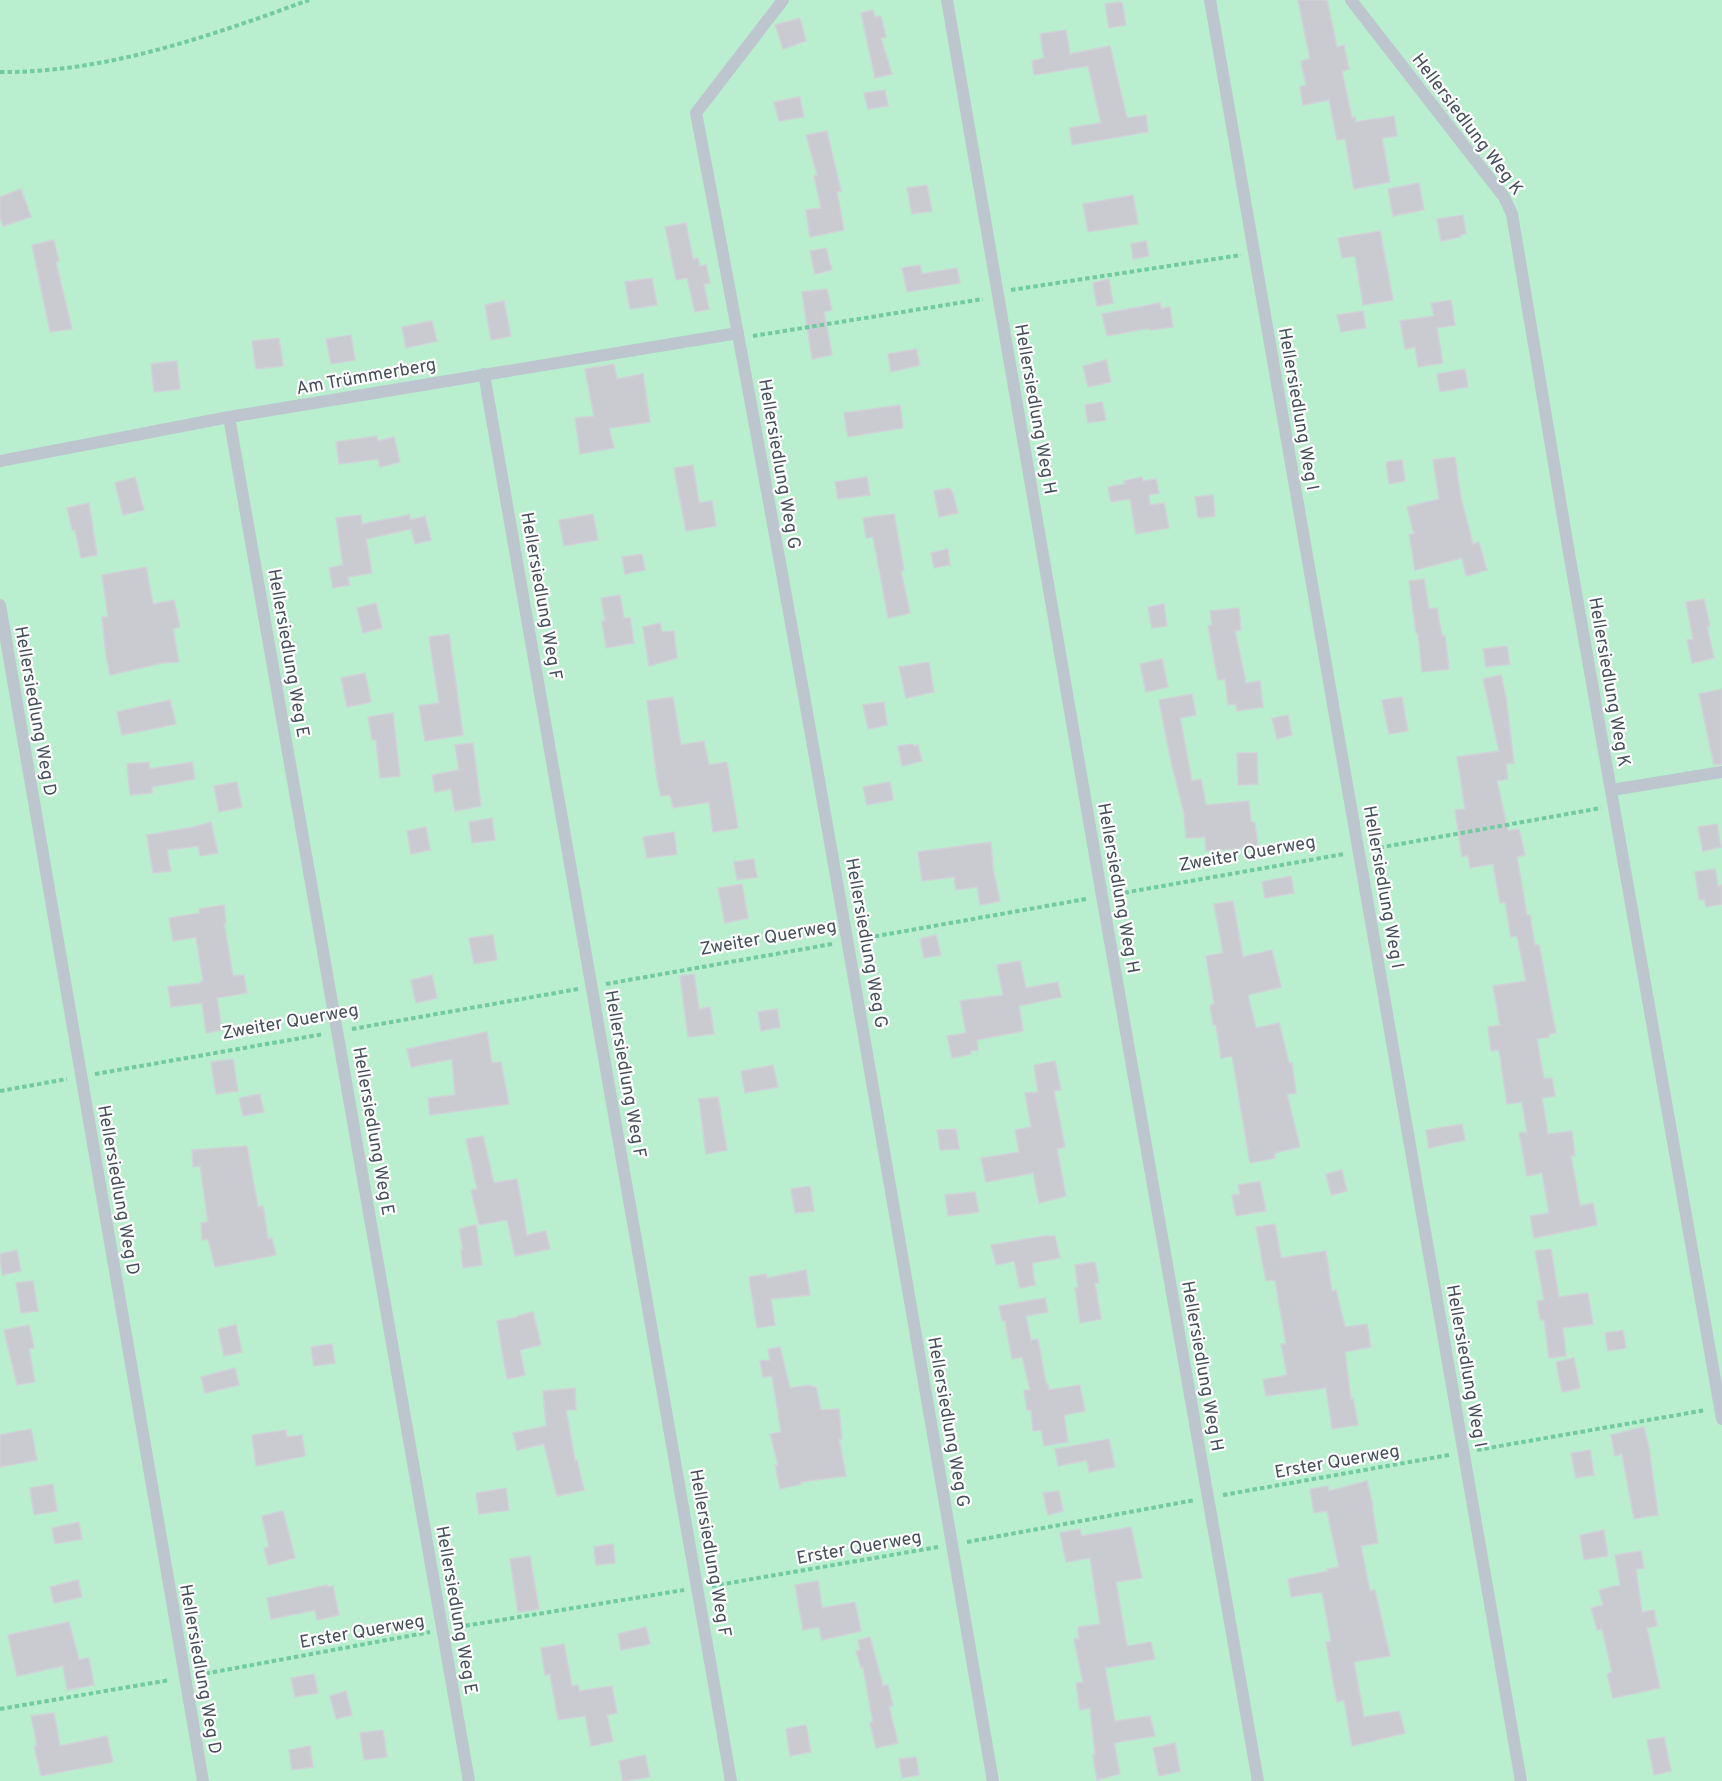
<svg xmlns="http://www.w3.org/2000/svg" width="1722" height="1781" viewBox="0 0 1722 1781" font-family="Overpass,sans-serif">
	<style>
		.green { fill: #b9eece }
		.building { fill: #c9cbd1; stroke: #d0d2d8; stroke-width: 1.5 }
		.lines { fill: none; stroke-linecap: round; stroke-linejoin: round }
		.path { stroke: #72cba0; stroke-width: 4; stroke-dasharray: 4.5 3; stroke-linecap: butt }
		.service { stroke: #bdc6cf; stroke-width: 12 }
		.labels { text-anchor: middle; stroke-width: 4.5; stroke-linejoin: round; paint-order: stroke }
		.street-label { font-size: 18px; fill: #454f59; stroke: #fff }
	</style>
	<rect width="100%" height="100%" fill="#efecec"/>
	<path class="green" d="M0,0H1722V1781H0Z"/>
	<path class="building" d="M1298,0H1327L1337,47L1344,45L1349,69L1342,71L1352,118L1355,117L1356,122L1394,116L1397,136L1382,138L1390,182L1354,189L1345,139L1337,140L1329,100L1303,105L1300,87L1306,85L1301,61L1310,59Z
		M1122,2L1126,25L1109,28L1105,4Z
		M873,10L875,17L881,16L886,37L881,38L892,74L875,78L861,13Z
		M800,18L806,41L783,49L775,25Z
		M1066,30L1070,54L1110,46L1127,118L1146,115L1148,132L1072,145L1070,128L1101,123L1088,66L1034,75L1032,61L1044,58L1040,34Z
		M885,90L888,106L868,109L864,93Z
		M800,97L804,117L779,121L774,102Z
		M827,131L841,191L837,192L844,230L810,237L806,210L821,208L814,176L817,175L806,135Z
		M1419,183L1424,210L1393,216L1388,189Z
		M927,185L932,211L912,214L907,188Z
		M21,189L31,217L3,226L0,217V197Z
		M1133,195L1138,224L1088,232L1083,204Z
		M1463,215L1466,234L1460,235L1461,237L1441,241L1437,219Z
		M686,223L693,259L698,258L700,266L706,265L710,283L704,284L709,309L695,312L687,278L676,280L665,227Z
		M1380,231L1393,300L1363,305L1355,256L1342,258L1338,238Z
		M54,240L59,261L56,262L72,329L50,332L32,245Z
		M1146,241L1149,256L1133,259L1131,244Z
		M826,248L832,270L815,274L810,251Z
		M920,265L922,274L957,268L960,283L907,292L902,268Z
		M652,278L657,305L630,309L625,282Z
		M1109,279L1113,303L1097,306L1093,283Z
		M827,289L832,310L824,312L832,355L812,359L802,292Z
		M1451,300L1455,325L1437,328L1443,363L1418,367L1415,347L1405,349L1400,321L1434,316L1431,303Z
		M504,301L511,336L491,340L485,305Z
		M1160,303L1161,309L1170,307L1173,327L1150,330L1149,328L1107,336L1102,314Z
		M1363,311L1366,328L1341,332L1337,315Z
		M432,321L437,341L406,348L402,327Z
		M351,335L355,360L331,364L326,339Z
		M279,338L283,366L256,369L252,341Z
		M916,349L920,365L891,372L888,354Z
		M1106,360L1111,382L1088,387L1083,366Z
		M177,361L180,389L154,392L151,364Z
		M614,364L617,379L643,374L650,422L609,428L614,448L580,454L575,418L594,416L585,369Z
		M1465,369L1468,387L1440,392L1437,374Z
		M1102,402L1106,420L1088,423L1085,405Z
		M900,405L903,428L848,437L844,413Z
		M377,436L378,441L394,437L400,462L380,467L378,459L339,464L336,442Z
		M1455,457L1461,498L1473,544L1479,542L1487,570L1466,576L1462,558L1415,570L1409,534H1414L1407,507L1439,499L1433,460Z
		M1402,460L1405,481L1389,484L1386,462Z
		M693,465L699,503L712,501L716,526L686,531L674,468Z
		M135,477L144,510L123,515L115,483Z
		M867,477L870,495L838,499L835,482Z
		M1142,477L1143,481L1156,479L1159,493L1149,495L1150,505L1164,503L1169,528L1136,534L1130,499L1111,502L1108,487L1125,484L1124,481Z
		M949,488L950,490H952L958,513L939,517L934,491Z
		M1213,495L1215,516L1198,518L1195,497Z
		M89,503L97,555L81,558L75,530H72L67,508Z
		M593,514L598,540L564,546L559,520Z
		M894,514L904,570L901,571L910,613L888,618L873,537L866,538L863,518Z
		M361,515L362,524L409,515L410,520L425,516L431,540L415,544L411,529L366,539L372,573L348,577L350,585L333,588L329,568L343,565L336,518Z
		M948,549L950,565L934,568L931,553Z
		M642,554L645,570L625,574L622,557Z
		M146,567L153,604L174,600L180,627L173,629L179,662L162,663L110,675L106,655L102,617H108L102,575Z
		M1424,579L1429,609L1437,608L1442,636L1445,635L1449,669L1422,672L1418,633H1416L1409,581Z
		M620,595L624,618H630L634,643L606,648L602,621H605L601,598Z
		M1704,599L1710,626H1707L1714,658L1692,663L1687,640L1693,639L1686,602Z
		M376,603L382,628L363,633L357,608Z
		M1164,604L1167,626L1152,628L1148,607Z
		M1239,608L1241,630L1235,631L1246,683L1260,681L1263,707L1237,711L1236,704L1228,705L1225,679L1218,680L1208,626L1212,625L1210,611Z
		M660,623L662,632L674,631L677,658L649,666L643,627Z
		M449,634L463,735L425,741L419,706L439,703L429,637Z
		M1507,646L1510,664L1486,667L1483,649Z
		M1162,659L1168,687L1146,692L1140,664Z
		M929,662L934,692L906,698L899,667Z
		M365,673L371,702L347,707L341,678Z
		M1501,675L1506,697L1514,763L1506,764L1508,779L1497,781L1508,831L1519,829L1525,855L1517,857L1527,915H1530L1535,945H1539L1556,1033L1549,1034V1037L1537,1039L1544,1079L1552,1078L1555,1096L1542,1098L1548,1134L1572,1131L1575,1156H1571L1580,1206L1593,1203L1597,1225L1534,1238L1530,1216L1549,1213L1542,1173L1527,1176L1519,1133L1527,1132L1522,1102L1507,1104L1499,1050L1491,1051L1488,1027L1500,1025L1493,986L1526,981L1517,936L1511,937L1505,902L1500,903L1493,864L1470,868L1468,855L1462,857L1455,810L1465,809L1457,757L1499,751L1483,679Z
		M1722,689V764L1714,765L1699,694Z
		M1192,694L1196,715L1180,718L1192,781L1201,779L1206,805L1249,801L1251,822H1255L1258,847L1206,851L1205,837L1186,838L1184,814L1170,757L1159,700Z
		M673,697L681,745L704,741L709,765L727,762L738,828L713,832L709,802L673,808L670,795L661,796L657,779L647,701Z
		M1402,697L1408,731L1389,734L1382,700Z
		M170,700L176,724L122,735L117,712Z
		M884,702L887,725L868,729L863,705Z
		M393,713L400,776L380,778L376,740H372L368,717Z
		M1288,715L1292,735L1277,739L1272,718Z
		M473,743L481,806L455,811L451,789L435,792L432,775L459,770L455,745Z
		M913,744L914,746L918,745L922,761L902,766L898,746Z
		M1237,753H1257L1258,784L1238,785Z
		M149,762L150,769L192,762L195,779L152,787V793L130,795L127,764Z
		M237,782L242,807L219,812L214,786Z
		M890,782L893,800L867,805L863,787Z
		M492,818L495,840L472,843L469,822Z
		M211,822L218,853L200,856L198,846L167,850L171,871L153,873L147,835L194,827Z
		M1717,824L1721,847L1703,851L1698,827Z
		M426,827L430,850L411,854L407,831Z
		M674,832L677,854L647,858L643,837Z
		M991,842L993,869L1000,901L980,905L977,887L956,890L954,877L922,881L918,852Z
		M754,859L757,877L737,880L734,862Z
		M1715,869L1718,886L1722,885V904L1706,907L1704,899L1699,900L1695,872Z
		M1291,876L1294,893L1265,898L1262,882Z
		M742,884L748,918L725,923L718,888Z
		M1233,901L1243,957L1272,950L1281,987L1248,995L1256,1028L1279,1023L1289,1063H1292L1296,1093L1287,1094L1300,1147L1274,1153L1275,1158L1250,1163L1232,1056L1221,1058L1216,1025H1213L1210,1005L1214,1004L1206,956L1223,953L1214,904Z
		M224,905L226,923H224L233,976L244,975L247,993L217,998L222,1030L206,1033L202,1003L171,1007L168,987L200,983V982L203,981L196,937L173,941L169,918L200,913L199,909Z
		M493,935L497,960L474,964L469,938Z
		M936,935L941,955L924,958L920,939Z
		M1020,961L1026,988L1058,982L1061,997L1019,1006L1023,1031L977,1040L978,1050L971,1051V1054L952,1058L947,1036L966,1033L960,1001L1003,995L997,965Z
		M694,974L699,1009L710,1007L714,1034L688,1037L680,976Z
		M432,975L437,998L416,1003L411,980Z
		M777,1009L780,1027L761,1031L758,1012Z
		M487,1032L492,1063L501,1062L509,1104L430,1115L428,1098L455,1095L452,1059L411,1067L407,1049Z
		M233,1059L238,1091L216,1094L211,1062Z
		M1055,1061L1061,1090L1054,1091L1065,1147L1057,1149L1066,1196L1039,1203L1033,1173L986,1182L981,1158L1019,1152L1015,1130L1031,1127L1025,1093L1038,1092L1034,1065Z
		M773,1065L778,1087L745,1093L741,1071Z
		M260,1094L264,1112L243,1116L239,1098Z
		M718,1097L727,1150L706,1154L699,1099Z
		M1462,1124L1465,1140L1429,1148L1426,1130Z
		M956,1129L959,1149L940,1150L937,1130Z
		M483,1136L494,1183L517,1179L527,1235L546,1231L550,1249L515,1256L507,1220L479,1225L471,1190L477,1189L466,1139Z
		M247,1146L258,1207L263,1206L268,1239L272,1238L276,1255L215,1267L208,1239L202,1240L201,1223L208,1222L200,1166L193,1167L192,1150Z
		M1342,1170L1347,1191L1331,1195L1326,1174Z
		M1260,1181L1266,1211L1236,1216L1232,1195L1240,1194L1238,1185Z
		M810,1186L814,1211L795,1213L791,1189Z
		M975,1192L979,1212L948,1216L945,1195Z
		M1275,1224L1281,1258L1326,1251L1332,1291L1336,1290L1345,1327L1367,1324L1371,1347L1345,1352L1351,1399L1353,1398L1358,1425L1332,1429L1326,1388L1266,1396L1263,1380L1287,1375L1281,1344H1286L1275,1280L1266,1281L1256,1227Z
		M476,1225L482,1265L463,1268L461,1250H463L459,1229Z
		M1044,1236H1055L1060,1258L1032,1263L1035,1285L1020,1288L1014,1261L996,1265L991,1245Z
		M1551,1249L1559,1297L1588,1293L1593,1324L1563,1328L1566,1356L1549,1358L1544,1320H1540L1537,1301L1544,1300L1535,1251Z
		M17,1250L21,1271L2,1275L0,1254Z
		M1095,1262L1099,1283H1095L1101,1319L1080,1323L1075,1288H1078L1075,1265Z
		M806,1270L810,1295L771,1299L775,1325L757,1328L749,1277L766,1274L767,1278Z
		M33,1281L38,1311L21,1313L16,1283Z
		M1045,1298L1048,1312L1026,1316L1031,1340L1038,1339L1046,1384H1048L1049,1390L1080,1385L1085,1411L1064,1415L1068,1442L1044,1446L1041,1430L1033,1431L1031,1410H1027L1024,1391L1030,1390L1022,1357L1012,1359L1005,1321H1002L999,1306Z
		M533,1312L541,1345L520,1350L525,1375L507,1379L497,1321L518,1317V1316Z
		M29,1325L34,1348L29,1349L35,1382L17,1385L4,1330Z
		M236,1325L242,1352L224,1356L218,1329Z
		M1623,1330L1626,1348L1608,1351L1605,1333Z
		M332,1344L335,1363L314,1366L311,1347Z
		M780,1347L790,1388L811,1385V1387H816L821,1410L839,1409L842,1439H839L846,1476L801,1482V1484L780,1489L775,1465H778L770,1434L781,1432L772,1376L763,1377L760,1361L770,1360L768,1349Z
		M1574,1358L1580,1388L1562,1392L1556,1362Z
		M235,1368L239,1385L205,1393L201,1377Z
		M575,1388L576,1410H566L575,1460H577L584,1490L557,1496L544,1444L517,1450L513,1433L546,1426L543,1391Z
		M1644,1427L1649,1448L1658,1515L1634,1519L1622,1454L1615,1456L1611,1435Z
		M31,1429L37,1460L0,1467V1435Z
		M286,1430L287,1437L302,1435L305,1456L256,1466L252,1435Z
		M1109,1439L1115,1467L1089,1472L1087,1460L1058,1466L1055,1449Z
		M1590,1450L1594,1475L1576,1478L1571,1453Z
		M1367,1481L1373,1506H1372L1378,1543L1361,1546L1370,1591L1375,1590L1390,1656L1354,1662L1364,1717L1399,1711L1405,1733L1352,1746L1344,1700L1337,1702L1326,1642L1331,1641L1322,1592L1291,1597L1288,1579L1328,1571L1327,1569L1339,1567L1327,1511L1314,1513L1310,1489L1328,1486L1329,1491Z
		M53,1484L57,1511L34,1515L30,1488Z
		M506,1488L509,1510L479,1514L476,1493Z
		M1059,1491L1063,1511L1048,1515L1043,1493Z
		M283,1511L295,1558L268,1565L264,1548L269,1547L262,1516Z
		M79,1522L82,1539L55,1544L52,1528Z
		M1131,1527L1142,1578L1116,1582L1127,1646L1151,1642L1155,1659L1105,1668L1115,1721L1150,1716L1155,1736L1114,1743L1120,1774L1097,1780L1093,1755H1095L1090,1708L1080,1710L1076,1683L1083,1682L1074,1639H1079L1078,1627L1100,1624L1090,1558L1066,1562L1060,1533L1080,1529L1082,1536Z
		M1604,1530L1608,1556L1584,1560L1580,1535Z
		M613,1544L615,1563L596,1565L594,1547Z
		M1641,1551L1644,1568L1636,1569L1642,1612L1654,1610L1657,1626L1647,1628L1660,1688L1613,1698L1607,1674L1612,1672L1602,1629L1597,1630L1591,1608L1603,1605L1599,1590L1620,1585L1615,1555Z
		M530,1556L539,1609L518,1612L510,1559Z
		M78,1580L82,1597L54,1603L50,1587Z
		M818,1581L822,1608L855,1602L861,1631L822,1640L819,1627L803,1630L795,1585Z
		M327,1585L328,1587L333,1586L339,1615L317,1620L315,1610L271,1619L267,1598Z
		M69,1622L79,1660L89,1658L94,1685L67,1690L63,1666L17,1676L8,1635Z
		M646,1627L650,1644L621,1650L618,1634Z
		M870,1637L883,1686L888,1685L893,1706H889L898,1743L876,1748L870,1723L873,1722L863,1667L861,1668L856,1651L860,1650L858,1640Z
		M564,1644L572,1686L578,1685L579,1691L612,1686L617,1713L607,1715L613,1741L591,1746L585,1716L558,1720L550,1674L545,1675L541,1648Z
		M314,1674L318,1693L295,1697L291,1678Z
		M346,1691L352,1715L336,1719L330,1696Z
		M54,1713L60,1746L107,1736L113,1762L41,1776L34,1746H37L31,1716Z
		M806,1725L811,1752L790,1756L786,1729Z
		M383,1730L387,1757L364,1760L360,1733Z
		M1664,1737L1671,1771L1654,1775L1647,1740Z
		M1175,1743L1180,1771L1159,1776L1153,1748Z
		M310,1746L313,1767L292,1770L289,1750Z
		M645,1755L650,1777L623,1781L619,1761Z
		M916,1757L919,1775L902,1778L899,1759Z"/>
	<g class="lines">
		<path class="path" d="M0,72C106,73 210,36 309,0
			M1011,290L1241,255
			M753,336L983,299
			M1372,849L1601,808
			M1117,894L1344,854
			M860,939L1086,899
			M606,984L832,944
			M352,1029L578,989
			M95,1074L324,1034
			M0,1091L67,1079
			M1477,1450L1706,1410
			M1223,1495L1449,1455
			M967,1542L1195,1500
			M712,1586L938,1547
			M458,1627L684,1590
			M198,1675L430,1632
			M0,1709L170,1680"/>
		<path class="service" d="M783,0L696,113C803,667 896,1224 993,1781
			M947,0L1102,896L1258,1781
			M1210,0L1521,1781
			M1351,0L1504,197L1512,214L1569,553L1722,1419
			M484,374L731,1781
			M229,417L469,1781
			M0,461L229,417L738,333
			M0,605L203,1781
			M1612,790L1722,772"/>
	</g>
	<g class="labels">
		<g class="street-label">
			<text transform="translate(1468 124) rotate(53)" y="6">Hellersiedlung Weg K</text>
			<text transform="translate(366 376) rotate(-10)" y="6">Am Trümmerberg</text>
			<text transform="translate(1036 409) rotate(80)" y="6">Hellersiedlung Weg H</text>
			<text transform="translate(1299 409) rotate(80)" y="6">Hellersiedlung Weg I</text>
			<text transform="translate(780 464) rotate(80)" y="6">Hellersiedlung Weg G</text>
			<text transform="translate(542 596) rotate(80)" y="6">Hellersiedlung Weg F</text>
			<text transform="translate(289 653) rotate(80)" y="6">Hellersiedlung Weg E</text>
			<text transform="translate(1610 682) rotate(80)" y="6">Hellersiedlung Weg K</text>
			<text transform="translate(36 711) rotate(80)" y="6">Hellersiedlung Weg D</text>
			<text transform="translate(1247 853) rotate(-10)" y="6">Zweiter Querweg</text>
			<text transform="translate(1384 887) rotate(80)" y="6">Hellersiedlung Weg I</text>
			<text transform="translate(1119 888) rotate(80)" y="6">Hellersiedlung Weg H</text>
			<text transform="translate(768 937) rotate(-10)" y="6">Zweiter Querweg</text>
			<text transform="translate(867 943) rotate(80)" y="6">Hellersiedlung Weg G</text>
			<text transform="translate(290 1021) rotate(-10)" y="6">Zweiter Querweg</text>
			<text transform="translate(626 1074) rotate(80)" y="6">Hellersiedlung Weg F</text>
			<text transform="translate(374 1131) rotate(80)" y="6">Hellersiedlung Weg E</text>
			<text transform="translate(119 1190) rotate(80)" y="6">Hellersiedlung Weg D</text>
			<text transform="translate(1203 1366) rotate(80)" y="6">Hellersiedlung Weg H</text>
			<text transform="translate(1467 1366) rotate(80)" y="6">Hellersiedlung Weg I</text>
			<text transform="translate(949 1422) rotate(80)" y="6">Hellersiedlung Weg G</text>
			<text transform="translate(1337 1461) rotate(-10)" y="6">Erster Querweg</text>
			<text transform="translate(859 1547) rotate(-10)" y="6">Erster Querweg</text>
			<text transform="translate(711 1553) rotate(80)" y="6">Hellersiedlung Weg F</text>
			<text transform="translate(457 1610) rotate(80)" y="6">Hellersiedlung Weg E</text>
			<text transform="translate(362 1631) rotate(-10)" y="6">Erster Querweg</text>
			<text transform="translate(201 1669) rotate(80)" y="6">Hellersiedlung Weg D</text>
		</g>
	</g>
</svg>
